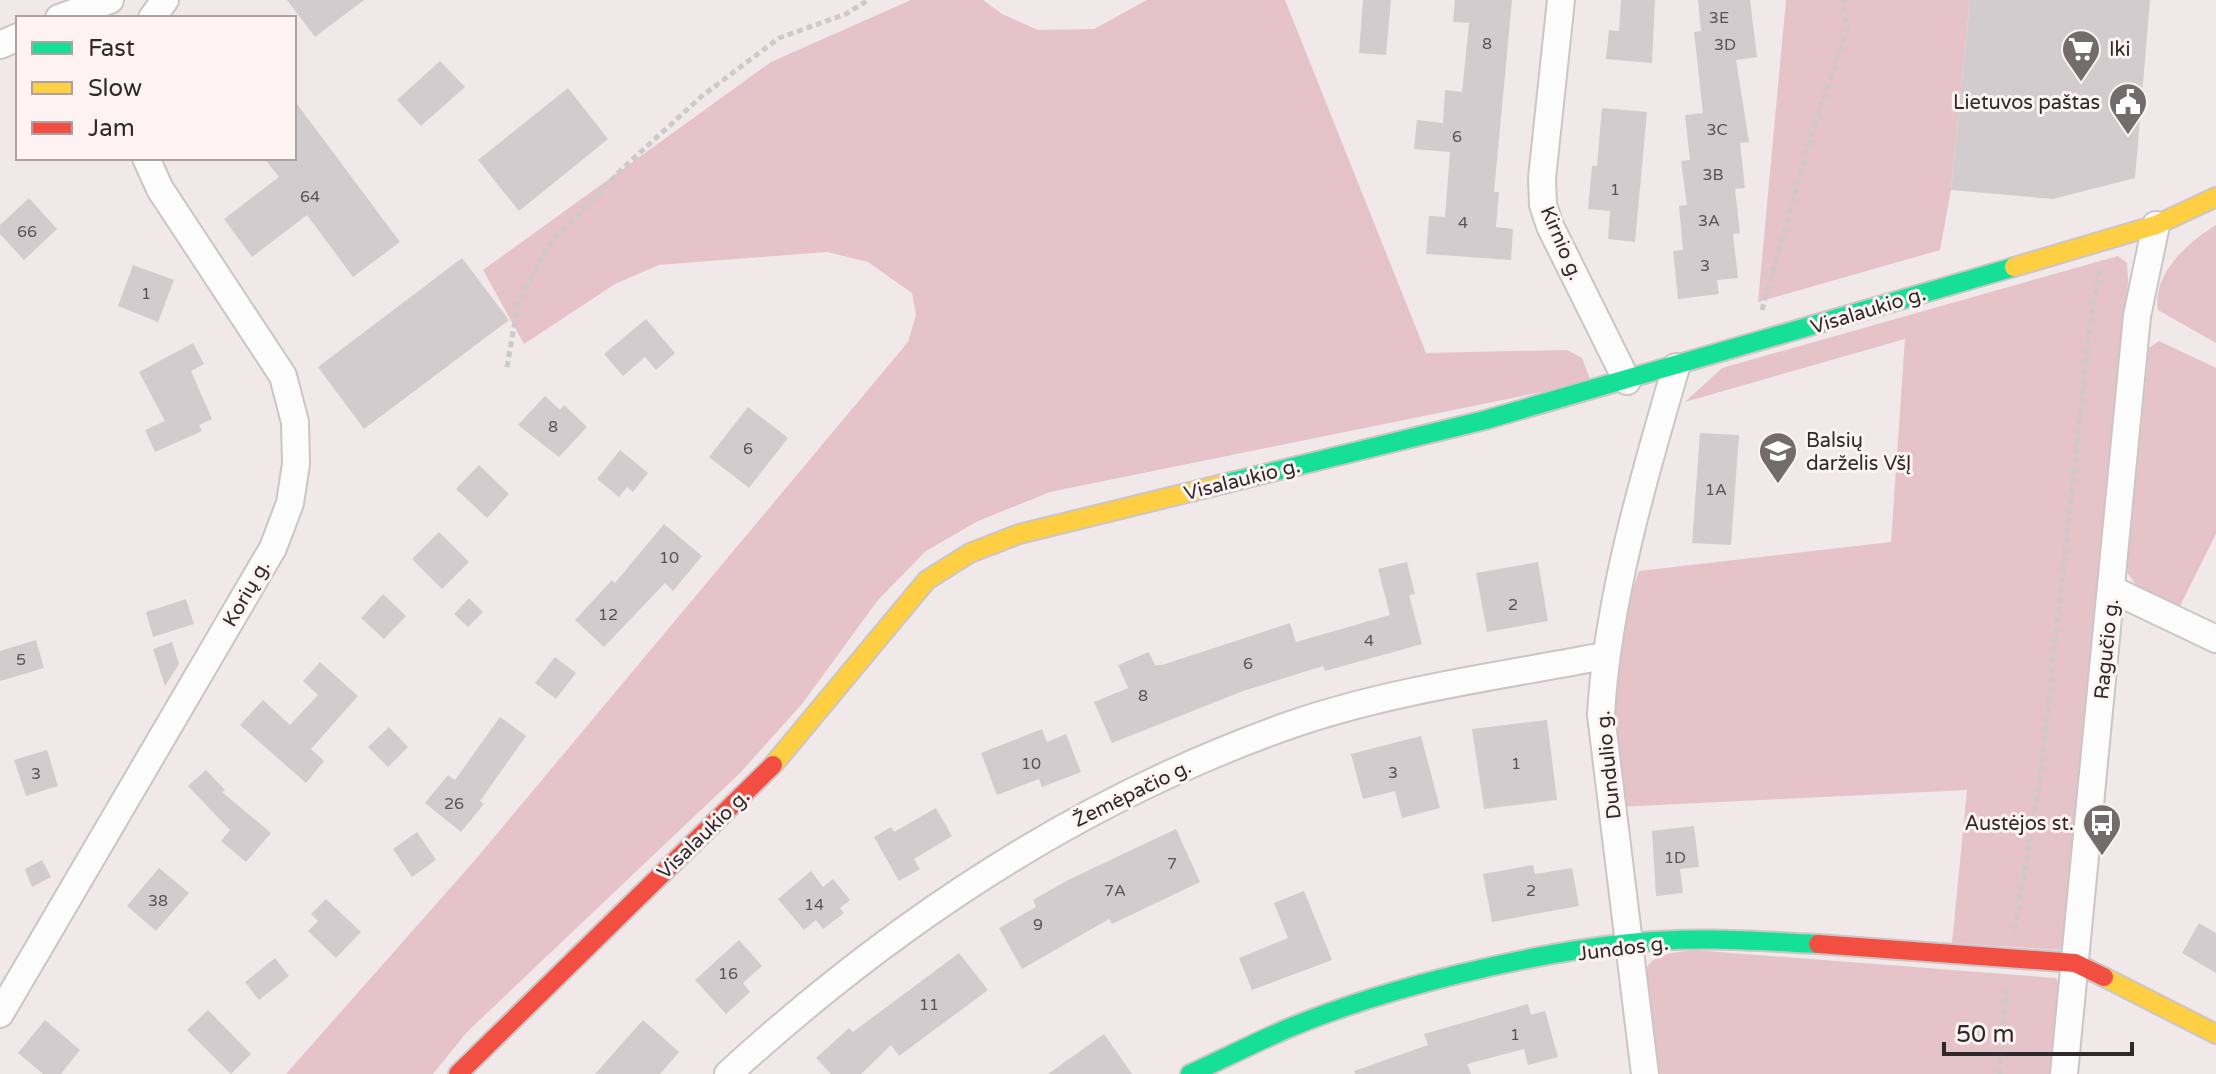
<svg xmlns="http://www.w3.org/2000/svg" width="2216" height="1074" viewBox="0 0 2216 1074" font-family="'Varela Round',sans-serif">
	<style>
		.green { fill: #e6c3c9 }
		.building { fill: #d3ccce }
		.lines { fill: none; stroke-linecap: round; stroke-linejoin: round }
		.street-casing { stroke: #cbc5c6; stroke-width: 30 }
		.fast-casing { stroke: #cbc5c6; stroke-width: 22 }
		.slow-casing { stroke: #cbc5c6; stroke-width: 22 }
		.jam-casing { stroke: #cbc5c6; stroke-width: 22 }
		.path { stroke: #cdcaca; stroke-width: 5; stroke-dasharray: 6 4; stroke-linecap: butt }
		.street { stroke: #fdfcfc; stroke-width: 26 }
		.fast { stroke: #16e098; stroke-width: 18 }
		.slow { stroke: #ffcf43; stroke-width: 18 }
		.jam { stroke: #f24e42; stroke-width: 18 }
		.labels { text-anchor: middle; stroke-width: 6; stroke-linejoin: round; paint-order: stroke }
		.number-label { font-size: 16px; fill: #575253 }
		.poi-label { font-size: 20px; fill: #2e292a; stroke: #fef2f3; text-anchor: start }
		.street-label { font-size: 20px; fill: #2e292a; stroke: #fef2f3 }
	</style>
	<rect width="100%" height="100%" fill="#f0e8e9"/>
	<path class="green" d="M911,0H983L1002,14L1038,30L1094,29L1147,0H1285L1426,353L1567,350L1582,358L1591,382L1050,492L978,521L926,551L878,600L802,704L741,772L467,1032L433,1074H286L475,860L908,342L916,315L912,293L868,262L827,252L659,265L615,284L524,344L483,270L771,62Z
		M1786,0H1970L1951,190L1940,250L1758,302Z
		M2216,225V343L2158,310C2152,274 2187,243 2216,225Z
		M2118,256L2127,263L2128,281L2065,937L2060,950L1952,943L1967,790L1618,807L1613,693L1623,618L1639,571L1891,542L1905,339L1685,402L1722,368Z
		M2159,341L2216,368V534L2180,606L2136,585L2127,572L2149,348Z
		M1693,950L2056,978L2063,992L2055,1074H1652L1642,978C1650,952 1669,954 1693,950Z"/>
	<path class="building" d="M287,0H364L315,37Z
		M1363,0H1391L1386,55L1359,53Z
		M1455,0H1512L1494,192H1499L1496,227L1513,229L1511,260L1426,254L1429,216L1445,217L1450,152L1414,149L1417,120L1443,123L1445,90L1462,92L1469,23L1453,22Z
		M1621,0H1655L1652,63L1606,59L1609,30L1619,31Z
		M1698,0H1750L1757,57L1736,60L1749,142L1740,143L1745,188L1735,189L1740,233L1733,234L1738,278L1717,280L1719,294L1678,299L1673,251L1683,250L1679,206L1687,205L1681,161L1690,160L1685,115L1703,113L1694,32L1701,31Z
		M1970,0H2150L2135,178L2053,199L1951,190Z
		M440,61L465,87L421,126L397,100Z
		M568,88L608,139L519,211L478,160Z
		M294,100L400,242L353,277L307,215L252,257L224,219L279,177L264,158H294Z
		M1602,108L1647,112L1635,242L1608,239L1610,211L1588,209L1592,166H1597Z
		M29,198L57,229L24,260L0,234V225Z
		M462,258L509,320L364,429L318,367Z
		M133,265L174,280L158,322L118,306Z
		M646,319L675,353L656,370L645,357L623,376L604,354Z
		M193,343L204,364L191,371L212,419L199,425L202,431L155,452L145,430L165,421L139,372Z
		M545,396L560,410L564,405L587,427L559,457L518,425Z
		M748,407L788,438L749,488L709,457Z
		M1700,433L1739,435L1731,545L1692,543Z
		M620,450L648,473L633,492L627,487L619,497L597,479Z
		M479,465L509,494L487,518L456,489Z
		M664,524L702,556L673,591L665,583L604,647L575,620L612,580L615,583Z
		M439,532L469,562L442,589L412,559Z
		M1407,562L1415,594L1409,595L1422,644L1325,671L1323,666L1243,691L1112,743L1094,702L1128,688L1118,665L1149,652L1155,665H1162L1290,623L1296,642L1390,615L1378,569Z
		M1538,562L1548,621L1487,632L1476,573Z
		M383,594L406,616L384,639L361,618Z
		M469,598L483,612L468,627L454,614Z
		M186,599L194,624L153,637L146,612Z
		M36,640L44,668L0,681V651Z
		M172,642L179,664L165,686L153,649Z
		M555,657L576,673L556,699L535,683Z
		M320,662L358,696L311,749L324,761L306,783L240,725L263,700L290,725L318,695L303,681Z
		M500,717L526,736L480,801L484,804L461,832L425,803L448,775L455,780Z
		M1547,720L1557,800L1484,809L1472,729Z
		M389,727L408,747L388,767L368,747Z
		M1042,729L1047,742L1066,734L1081,772L1042,787L1039,779L997,795L981,753Z
		M1421,736L1440,808L1402,818L1395,791L1363,799L1351,754Z
		M47,750L58,786L26,796L14,760Z
		M206,770L225,790L222,792L271,833L246,862L221,841L230,830L188,786Z
		M936,808L952,836L914,859L920,869L899,881L874,837L891,827L894,832Z
		M1694,826L1699,867L1680,869L1683,893L1656,896L1652,831Z
		M1176,829L1200,882L1112,924L1109,919L1022,969L999,928L1036,907L1033,900L1068,880Z
		M417,832L436,860L412,877L393,849Z
		M42,860L51,877L32,887L25,869Z
		M1533,865L1535,874L1572,868L1579,906L1492,922L1483,874Z
		M159,868L189,893L156,931L127,906Z
		M811,871L823,887L833,879L850,900L840,908L844,913L823,929L816,920L804,930L778,899Z
		M1304,891L1332,960L1252,990L1239,958L1288,938L1274,903Z
		M326,899L361,932L336,958L308,931L318,921L311,914Z
		M2199,923L2216,933V973L2182,953Z
		M739,940L762,966L743,983L750,992L726,1014L695,980Z
		M959,953L988,990L899,1056L891,1045L861,1074H831L816,1058L849,1028L853,1032Z
		M275,958L289,976L259,1000L245,982Z
		M1528,1004L1531,1015L1545,1011L1558,1057L1528,1065L1524,1049L1467,1064L1471,1074H1355L1354,1071L1428,1045L1424,1034Z
		M208,1010L251,1054L231,1074L187,1030Z
		M45,1020L80,1050L61,1074H43L18,1053Z
		M643,1020L679,1052L660,1074H595Z
		M1104,1034L1132,1074H1048Z"/>
	<g class="lines">
		<defs>
			<path id="street" d="M1561,0L1542,178L1543,205L1550,226L1627,381
				M59,18L110,0
				M152,18L165,0
				M0,45L18,37
				M2111,589L2216,639
				M0,1014L273,548L290,503L296,464L295,422L283,376L160,189L146,158
				M728,1074C892,924 1080,799 1290,725C1391,690 1500,676 1604,656
				M1645,1074L1601,715C1607,602 1644,476 1676,367
				M2064,1074L2137,316L2156,225"/>
			<path id="fast" d="M1223,484L1485,420L2014,267
				M1190,1074C1223,1059 1256,1042 1289,1028C1385,988 1526,954 1630,943C1692,936 1756,941 1818,944"/>
			<path id="slow" d="M2014,267L2156,225L2216,197
				M773,765L927,580L970,553L1019,534L1223,484
				M2104,977L2216,1034"/>
			<path id="jam" d="M1818,944L2075,963L2104,977
				M458,1074L773,765"/>
		</defs>
		<use href="#street" class="street-casing"/>
		<use href="#fast" class="fast-casing"/>
		<use href="#slow" class="slow-casing"/>
		<use href="#jam" class="jam-casing"/>
		<path class="path" d="M1762,310L1813,130L1847,30L1843,0
			M507,367L518,303L548,246L622,169L702,96L779,38L846,14L868,0
			M2015,930L2040,779L2091,316L2100,270
			M1999,1074L2007,987"/>
		<use href="#street" class="street"/>
		<use href="#fast" class="fast"/>
		<use href="#slow" class="slow"/>
		<use href="#jam" class="jam"/>
	</g>
	<defs>
		<symbol id="supermarket-pin" viewBox="-11 -11 22 30"><path d="M0 17L-7.5 6A9.5 9.5 0 1 1 7.5 6Z" fill="#726c6d" stroke="#fef2f3"/><path d="M-6-5.5h2.5l.6 2H6L4.5 2H-2.5L-4.4-4H-6ZM-1.5 3.2a1.3 1.3 0 1 0 .1 0ZM3 3.2a1.3 1.3 0 1 0 .1 0Z" fill="#fff"/></symbol>
		<symbol id="civic-pin" viewBox="-11 -11 22 30"><path d="M0 17L-7.5 6A9.5 9.5 0 1 1 7.5 6Z" fill="#726c6d" stroke="#fef2f3"/><path d="M-.6-6.5H3V-4.5H.6V-3L4-1V1h2V6H-6V1h2V-1L-.6-3ZM-1.2 2.5V6h2.4V2.5Z" fill="#fff"/></symbol>
		<symbol id="school-pin" viewBox="-11 -11 22 30"><path d="M0 17L-7.5 6A9.5 9.5 0 1 1 7.5 6Z" fill="#726c6d" stroke="#fef2f3"/><path d="M0-5L7-2L0 1L-7-2ZM-4 1L0 2.5L4 1V4Q0 6-4 4Z" fill="#fff"/></symbol>
		<symbol id="bus-pin" viewBox="-11 -11 22 30"><path d="M0 17L-7.5 6A9.5 9.5 0 1 1 7.5 6Z" fill="#726c6d" stroke="#fef2f3"/><path d="M-5-6H5V4H4V6H2V4H-2V6H-4V4H-5ZM-3.5-4V0h7V-4ZM-3.5 1.2v1.5H-2V1.2ZM2 1.2v1.5H3.5V1.2Z" fill="#fff"/></symbol>
	</defs>
	<g fill-rule="evenodd">
		<use href="#supermarket-pin" x="2059" y="27" width="44" height="60"/>
		<use href="#civic-pin" x="2106" y="80" width="44" height="60"/>
		<use href="#school-pin" x="1756" y="429" width="44" height="60"/>
		<use href="#bus-pin" x="2080" y="801" width="44" height="60"/>
	</g>
	<g class="labels">
		<g class="number-label">
			<text x="1719" y="23">3E</text>
			<text x="1487" y="49">8</text>
			<text x="1725" y="50">3D</text>
			<text x="1717" y="135">3C</text>
			<text x="1457" y="142">6</text>
			<text x="1713" y="180">3B</text>
			<text x="1615" y="195">1</text>
			<text x="310" y="202">64</text>
			<text x="1709" y="226">3A</text>
			<text x="1463" y="228">4</text>
			<text x="27" y="237">66</text>
			<text x="1705" y="271">3</text>
			<text x="146" y="299">1</text>
			<text x="553" y="432">8</text>
			<text x="748" y="454">6</text>
			<text x="1716" y="495">1A</text>
			<text x="669" y="563">10</text>
			<text x="1513" y="610">2</text>
			<text x="608" y="620">12</text>
			<text x="1369" y="646">4</text>
			<text x="21" y="665">5</text>
			<text x="1248" y="669">6</text>
			<text x="1143" y="701">8</text>
			<text x="1031" y="769">10</text>
			<text x="1516" y="769">1</text>
			<text x="1393" y="778">3</text>
			<text x="36" y="779">3</text>
			<text x="454" y="809">26</text>
			<text x="1675" y="863">1D</text>
			<text x="1172" y="869">7</text>
			<text x="1115" y="896">7A</text>
			<text x="1531" y="896">2</text>
			<text x="158" y="906">38</text>
			<text x="814" y="910">14</text>
			<text x="1038" y="930">9</text>
			<text x="728" y="979">16</text>
			<text x="929" y="1010">11</text>
			<text x="1515" y="1040">1</text>
		</g>
		<g class="poi-label">
			<text x="2109" y="56">Iki</text>
			<text x="2100" y="109" text-anchor="end">Lietuvos paštas</text>
			<text x="1806" y="447">Balsių<tspan x="1806" dy="23">darželis VšĮ</tspan></text>
			<text x="2074" y="830" text-anchor="end">Austėjos st.</text>
		</g>
		<g class="street-label">
			<text transform="translate(1562 243) rotate(67)" y="7">Kirnio g.</text>
			<text transform="translate(1868 310) rotate(-17)" y="7">Visalaukio g.</text>
			<text transform="translate(1242 479) rotate(-14)" y="7">Visalaukio g.</text>
			<text transform="translate(246 593) rotate(-60)" y="7">Korių g.</text>
			<text transform="translate(2106 649) rotate(-84)" y="7">Ragučio g.</text>
			<text transform="translate(1608 765) rotate(-96)" y="7">Dundulio g.</text>
			<text transform="translate(1132 793) rotate(-26)" y="7">Žemėpačio g.</text>
			<text transform="translate(703 834) rotate(-44)" y="7">Visalaukio g.</text>
			<text transform="translate(1623 948) rotate(-7)" y="7">Jundos g.</text>
		</g>
	</g>
	<rect x="16" y="16" width="280" height="144" fill="#fef2f3" stroke="#aba2a3" stroke-width="2"/>
	<rect x="32" y="42" width="40" height="12" fill="#16e098" stroke="#aba2a3" stroke-width="2"/>
	<text x="88" y="56" font-size="24" fill="#2e292a">Fast</text>
	<rect x="32" y="82" width="40" height="12" fill="#ffcf43" stroke="#aba2a3" stroke-width="2"/>
	<text x="88" y="96" font-size="24" fill="#2e292a">Slow</text>
	<rect x="32" y="122" width="40" height="12" fill="#f24e42" stroke="#aba2a3" stroke-width="2"/>
	<text x="88" y="136" font-size="24" fill="#2e292a">Jam</text>
	<path d="M1944 1042v12h188v-12" fill="none" stroke="#2e292a" stroke-width="4"/>
	<text x="1956" y="1042" font-size="24" fill="#2e292a" stroke="#fef2f3" stroke-width="6" paint-order="stroke">50 m</text>
</svg>
